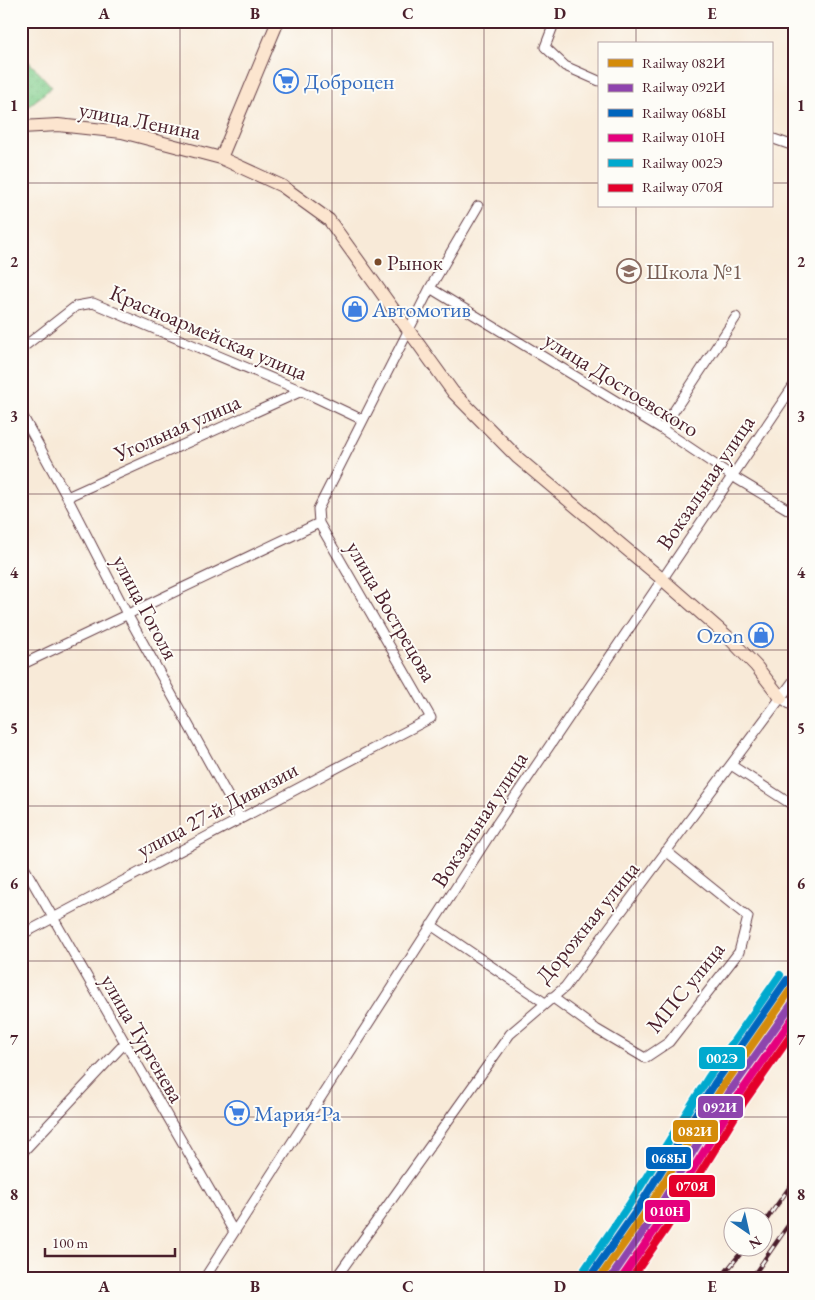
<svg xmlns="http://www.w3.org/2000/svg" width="815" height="1300" viewBox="0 0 815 1300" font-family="'EB Garamond',serif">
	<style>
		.grass { fill: url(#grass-dots); stroke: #66765c }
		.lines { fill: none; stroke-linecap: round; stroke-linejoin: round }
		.minor-casing { stroke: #643d45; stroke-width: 11 }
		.secondary-casing { stroke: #643d45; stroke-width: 14 }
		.minor { stroke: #fff; stroke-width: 9 }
		.secondary { stroke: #fce5cf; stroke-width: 12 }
		.rail-casing { stroke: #4a1f2b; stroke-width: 4.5 }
		.rail { stroke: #fdfcf7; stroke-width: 2.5; stroke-dasharray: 8; stroke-linecap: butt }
		.rail-1-casing { stroke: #fdfcf7; stroke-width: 11 }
		.rail-2-casing { stroke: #fdfcf7; stroke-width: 11 }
		.rail-3-casing { stroke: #fdfcf7; stroke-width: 11 }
		.rail-4-casing { stroke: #fdfcf7; stroke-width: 11 }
		.rail-5-casing { stroke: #fdfcf7; stroke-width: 11 }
		.rail-6-casing { stroke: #fdfcf7; stroke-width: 11 }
		.rail-1 { stroke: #d48b09; stroke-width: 8 }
		.rail-2 { stroke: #8e44ad; stroke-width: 8 }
		.rail-3 { stroke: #0065bd; stroke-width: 8 }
		.rail-4 { stroke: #e5007d; stroke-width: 8 }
		.rail-5 { stroke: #00a9ce; stroke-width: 8 }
		.rail-6 { stroke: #e4002b; stroke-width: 8 }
		.grid { fill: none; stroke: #4a1f2b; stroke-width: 1; stroke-opacity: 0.55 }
		.bus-dot { fill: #7a4b2a; stroke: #fdfcf7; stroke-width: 2 }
		.labels { text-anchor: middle; stroke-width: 4; stroke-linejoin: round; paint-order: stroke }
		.bus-label { font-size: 21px; fill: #4a1f2b; stroke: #fdfcf7; text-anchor: start }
		.shop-label { font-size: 22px; fill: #366cbe; stroke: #fdfcf7; text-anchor: start }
		.street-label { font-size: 22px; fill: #4a1f2b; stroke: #fdfcf7 }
		.education-label { font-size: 22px; fill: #785e54; stroke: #fdfcf7; text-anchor: start }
		.line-badge { stroke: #fdfcf7; stroke-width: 2 }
		.badge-label { font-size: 14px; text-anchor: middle; font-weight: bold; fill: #fff }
		.neatline { fill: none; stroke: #4a1f2b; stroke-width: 2 }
		.grid-label { font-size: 16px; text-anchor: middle; font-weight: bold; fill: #4a1f2b }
	</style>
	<defs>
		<pattern id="grass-dots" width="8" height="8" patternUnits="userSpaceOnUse" patternTransform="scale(1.25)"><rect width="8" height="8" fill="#81ce8c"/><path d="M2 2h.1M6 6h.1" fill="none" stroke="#71b079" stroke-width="1.8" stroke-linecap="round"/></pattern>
	</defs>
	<rect width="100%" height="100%" fill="#fdfcf7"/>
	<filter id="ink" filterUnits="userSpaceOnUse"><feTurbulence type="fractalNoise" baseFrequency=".02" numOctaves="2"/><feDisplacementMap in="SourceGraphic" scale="10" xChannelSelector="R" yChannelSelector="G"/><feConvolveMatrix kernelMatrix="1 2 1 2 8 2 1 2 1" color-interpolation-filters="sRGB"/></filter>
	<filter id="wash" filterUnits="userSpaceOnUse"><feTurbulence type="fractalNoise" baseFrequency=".0096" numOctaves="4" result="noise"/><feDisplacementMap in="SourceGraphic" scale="20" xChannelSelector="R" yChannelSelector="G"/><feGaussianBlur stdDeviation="1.12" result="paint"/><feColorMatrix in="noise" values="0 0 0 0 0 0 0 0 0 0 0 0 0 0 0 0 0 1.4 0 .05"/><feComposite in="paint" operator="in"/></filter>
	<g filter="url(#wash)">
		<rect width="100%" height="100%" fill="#f8ead8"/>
		<path class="grass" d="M21,53L52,87L24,110H21Z"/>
	</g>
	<g filter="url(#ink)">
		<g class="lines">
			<defs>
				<path id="minor" d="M555,21L545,47L565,66L599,81
					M788,21L794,26
					M771,138L794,146
					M430,288L662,429L732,476L794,513
					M21,349L76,306L93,303L302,391L363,420
					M21,413L67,497L127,614L240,818
					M662,429L736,317
					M67,497L302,391
					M21,665L319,523
					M781,698L794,707
					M731,765L794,806
					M21,862L234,1232
					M431,925L545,1003
					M21,935L431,718L319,523L318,509L430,288L478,206
					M552,997L596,1029L645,1058L669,1042L739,952L748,917L666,851
					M21,1154L125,1043
					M204,1279L498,822L794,385
					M335,1279L510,1034L565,987L794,680"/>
				<path id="secondary" d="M21,127L58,125L122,132L221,158L282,186L329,220L453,392L518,458L662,579L728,637L756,666L781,698
					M221,158L278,21"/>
			</defs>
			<use href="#minor" class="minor-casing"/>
			<use href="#secondary" class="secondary-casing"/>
			<use href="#minor" class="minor"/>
			<use href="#secondary" class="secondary"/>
			<defs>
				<path id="rail" d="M762,1226L794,1181
					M720,1279L745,1248
					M751,1279L794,1217"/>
			</defs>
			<use href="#rail" class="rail-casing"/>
			<use href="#rail" class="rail"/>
			<defs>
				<path id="rail-1" d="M599,1279L644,1215L722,1088L794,985"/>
				<path id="rail-2" d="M610,1279L651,1220L729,1093L794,1001"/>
				<path id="rail-3" d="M592,1274L637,1210L715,1083L787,980"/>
				<path id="rail-4" d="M621,1279L659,1224L737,1098L794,1016"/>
				<path id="rail-5" d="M585,1269L629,1205L708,1078L780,975"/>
				<path id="rail-6" d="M631,1279L666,1229L744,1102L794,1031"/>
			</defs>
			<use href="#rail-1" class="rail-1-casing"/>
			<use href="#rail-2" class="rail-2-casing"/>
			<use href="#rail-3" class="rail-3-casing"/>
			<use href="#rail-4" class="rail-4-casing"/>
			<use href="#rail-5" class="rail-5-casing"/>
			<use href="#rail-6" class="rail-6-casing"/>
			<use href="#rail-1" class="rail-1"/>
			<use href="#rail-2" class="rail-2"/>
			<use href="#rail-3" class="rail-3"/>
			<use href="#rail-4" class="rail-4"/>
			<use href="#rail-5" class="rail-5"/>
			<use href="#rail-6" class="rail-6"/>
		</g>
	</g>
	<path class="grid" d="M180,21V1279M332,21V1279M484,21V1279M636,21V44M21,183H599M771,183H794M636,206V1279M21,339H794M21,494H794M21,650H794M21,806H794M21,961H794M21,1117H794"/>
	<defs>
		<symbol id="supermarket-ring" viewBox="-11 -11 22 22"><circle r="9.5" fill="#fdfcf7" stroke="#3f7fe0" stroke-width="1.5"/><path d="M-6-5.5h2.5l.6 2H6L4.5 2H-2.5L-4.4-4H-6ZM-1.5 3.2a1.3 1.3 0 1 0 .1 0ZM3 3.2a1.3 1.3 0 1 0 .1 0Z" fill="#3f7fe0"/></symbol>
		<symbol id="school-ring" viewBox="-11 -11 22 22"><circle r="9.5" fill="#fdfcf7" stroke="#8d6e63" stroke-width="1.5"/><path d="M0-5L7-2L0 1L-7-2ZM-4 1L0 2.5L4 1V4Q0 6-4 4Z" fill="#8d6e63"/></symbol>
		<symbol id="shop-ring" viewBox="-11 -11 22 22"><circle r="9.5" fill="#fdfcf7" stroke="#3f7fe0" stroke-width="1.5"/><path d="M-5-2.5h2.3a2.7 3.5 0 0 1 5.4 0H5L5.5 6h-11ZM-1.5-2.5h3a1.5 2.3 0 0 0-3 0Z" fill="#3f7fe0"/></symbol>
	</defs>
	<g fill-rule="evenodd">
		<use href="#supermarket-ring" x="272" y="67" width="28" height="28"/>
		<use href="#school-ring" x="615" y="257" width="28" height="28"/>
		<use href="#shop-ring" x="341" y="295" width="28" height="28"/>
		<use href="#shop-ring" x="747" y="621" width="28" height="28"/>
		<use href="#supermarket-ring" x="223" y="1099" width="28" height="28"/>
	</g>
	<circle class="bus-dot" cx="378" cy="262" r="4.5"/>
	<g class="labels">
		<g class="bus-label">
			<text x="387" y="270">Рынок</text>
		</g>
		<g class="shop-label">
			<text x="304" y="89">Доброцен</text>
			<text x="372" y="317">Автомотив</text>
			<text x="744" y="643" text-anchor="end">Ozon</text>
			<text x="254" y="1121">Мария-Ра</text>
		</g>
		<g class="street-label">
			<text transform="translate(140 120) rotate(11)" y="8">улица Ленина</text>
			<text transform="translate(209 332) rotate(23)" y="8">Красноармейская улица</text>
			<text transform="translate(622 384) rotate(32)" y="8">улица Достоевского</text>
			<text transform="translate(177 427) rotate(-24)" y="8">Угольная улица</text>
			<text transform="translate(705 482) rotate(-56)" y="8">Вокзальная улица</text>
			<text transform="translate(146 607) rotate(62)" y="8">улица Гоголя</text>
			<text transform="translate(392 611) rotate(60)" y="8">улица Вострецова</text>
			<text transform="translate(217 809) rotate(-28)" y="8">улица 27-й Дивизии</text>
			<text transform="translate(479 819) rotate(-57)" y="8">Вокзальная улица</text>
			<text transform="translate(587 922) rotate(-51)" y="8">Дорожная улица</text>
			<text transform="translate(685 987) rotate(-51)" y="8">МПС улица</text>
			<text transform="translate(143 1038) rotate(60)" y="8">улица Тургенева</text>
		</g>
		<g class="education-label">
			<text x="646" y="279">Школа №1</text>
		</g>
	</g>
	<g class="line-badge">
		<rect x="698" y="1046" width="48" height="24" rx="5" fill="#00a9ce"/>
		<rect x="697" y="1095" width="47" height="24" rx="5" fill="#8e44ad"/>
		<rect x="672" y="1119" width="47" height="24" rx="5" fill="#d48b09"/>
		<rect x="645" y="1146" width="47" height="24" rx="5" fill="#0065bd"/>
		<rect x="668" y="1174" width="48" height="24" rx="5" fill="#e4002b"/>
		<rect x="644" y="1199" width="47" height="24" rx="5" fill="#e5007d"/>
	</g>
	<g class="badge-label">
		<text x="722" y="1063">002Э</text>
		<text x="720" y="1112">092И</text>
		<text x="695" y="1136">082И</text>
		<text x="669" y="1163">068Ы</text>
		<text x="692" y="1191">070Я</text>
		<text x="667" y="1216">010Н</text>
	</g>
	<rect width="815" height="1300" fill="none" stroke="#fdfcf7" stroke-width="55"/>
	<rect x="598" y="42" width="175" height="165" fill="#fdfcf7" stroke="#b5a4a5"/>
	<rect x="608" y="59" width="25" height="8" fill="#d48b09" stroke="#b5a4a5"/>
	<text x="642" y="68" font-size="15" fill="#4a1f2b">Railway 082И</text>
	<rect x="608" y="84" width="25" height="8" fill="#8e44ad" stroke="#b5a4a5"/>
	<text x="642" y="92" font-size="15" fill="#4a1f2b">Railway 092И</text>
	<rect x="608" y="109" width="25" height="8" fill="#0065bd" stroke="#b5a4a5"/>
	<text x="642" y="118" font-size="15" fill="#4a1f2b">Railway 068Ы</text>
	<rect x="608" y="134" width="25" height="8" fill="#e5007d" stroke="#b5a4a5"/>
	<text x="642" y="142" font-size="15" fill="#4a1f2b">Railway 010Н</text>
	<rect x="608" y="159" width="25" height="8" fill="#00a9ce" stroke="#b5a4a5"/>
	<text x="642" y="168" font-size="15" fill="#4a1f2b">Railway 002Э</text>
	<rect x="608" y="184" width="25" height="8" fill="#e4002b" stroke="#b5a4a5"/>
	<text x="642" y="192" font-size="15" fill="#4a1f2b">Railway 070Я</text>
	<g transform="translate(748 1232) rotate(146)"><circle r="24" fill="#fdfcf7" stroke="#b5a4a5"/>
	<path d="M0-4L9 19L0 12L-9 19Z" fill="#1f6fb2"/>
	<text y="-8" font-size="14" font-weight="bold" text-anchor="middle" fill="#4a1f2b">N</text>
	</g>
	<path d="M45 1248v8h130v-8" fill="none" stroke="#4a1f2b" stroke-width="2.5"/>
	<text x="52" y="1248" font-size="15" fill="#4a1f2b" stroke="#fdfcf7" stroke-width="4" paint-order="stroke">100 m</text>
	<rect x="28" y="28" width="760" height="1244" class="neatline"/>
	<g class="grid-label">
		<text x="104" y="19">A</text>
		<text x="255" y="19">B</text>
		<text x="408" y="19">C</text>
		<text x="560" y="19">D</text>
		<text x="712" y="19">E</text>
		<text x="14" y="111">1</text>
		<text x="801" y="111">1</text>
		<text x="14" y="267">2</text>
		<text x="801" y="267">2</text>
		<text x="14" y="422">3</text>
		<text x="801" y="422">3</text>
		<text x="14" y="578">4</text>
		<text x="801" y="578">4</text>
		<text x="14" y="734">5</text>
		<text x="801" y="734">5</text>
		<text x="14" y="889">6</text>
		<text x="801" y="889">6</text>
		<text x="14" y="1045">7</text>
		<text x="801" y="1045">7</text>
		<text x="14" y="1200">8</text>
		<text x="801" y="1200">8</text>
		<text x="104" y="1292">A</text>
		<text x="255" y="1292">B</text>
		<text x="408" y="1292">C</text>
		<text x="560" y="1292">D</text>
		<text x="712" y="1292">E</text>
	</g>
</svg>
